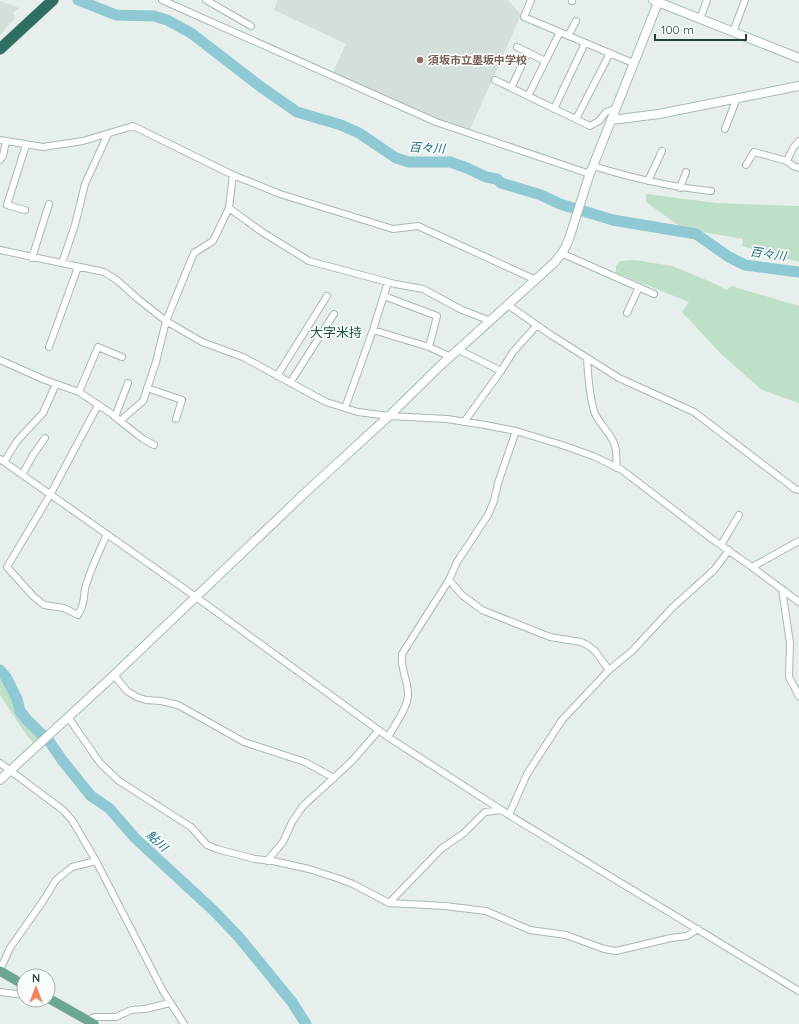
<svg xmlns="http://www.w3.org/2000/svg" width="799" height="1024" viewBox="0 0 799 1024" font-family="Quicksand,'Noto Sans JP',sans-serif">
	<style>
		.built { fill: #d4dfda }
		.green { fill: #bfe0c8 }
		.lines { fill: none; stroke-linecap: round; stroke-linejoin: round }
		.river { stroke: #8ec9d4; stroke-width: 11 }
		.street-casing { stroke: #a8b8b2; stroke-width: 8 }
		.secondary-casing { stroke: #a4bbb3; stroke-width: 10 }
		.primary-casing { stroke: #c2cac8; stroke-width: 10 }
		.highway-casing { stroke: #c2cac8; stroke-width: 12 }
		.street { stroke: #fff; stroke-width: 6 }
		.secondary { stroke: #fff; stroke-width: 8 }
		.primary { stroke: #6aa596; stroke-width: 9 }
		.highway { stroke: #2f6f62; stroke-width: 11 }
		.education-dot { fill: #8d6e63; stroke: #f7fbf9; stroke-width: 1.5 }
		.labels { text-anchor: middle; stroke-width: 3.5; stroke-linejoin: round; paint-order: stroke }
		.education-label { font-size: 11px; font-weight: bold; fill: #785e54; stroke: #f7fbf9; text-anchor: start }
		.water-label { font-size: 12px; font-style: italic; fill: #1c6f80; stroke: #f7fbf9 }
		.quarter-label { font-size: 13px; fill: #1f5548; stroke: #f7fbf9 }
	</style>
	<rect width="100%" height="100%" fill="#e6efeb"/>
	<path class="built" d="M278,0H508L521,15L469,132L445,123L333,72L346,44L274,10Z
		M0,1L19,8L13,13L15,18L0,35Z"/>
	<path class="green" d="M646,194L717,203L799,206V262L742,246L743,239L702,232L678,225L646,202Z
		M635,260L672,266L711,282L727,290L731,286L799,306V403L762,390L722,355L682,312L689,302L616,273V266L620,261Z
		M0,675L5,681L16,704L20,716L42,737L33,743L23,730L0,695Z"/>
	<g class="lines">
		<path class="river" d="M78,0L116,15L154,16L167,20L191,33L261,87L297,112L341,125L359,133L396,158L409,162H450L467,168L486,177L497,179L501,183L541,195L560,204L613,220L696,234L729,257L745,265L799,272
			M0,670L6,677L17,699L20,711L27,720L49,741L62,760L91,796L109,808L135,838L214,911L238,936L292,1002L306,1024"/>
		<defs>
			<path id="street" d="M162,0L436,122L590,174
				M206,0L251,26
				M531,0L524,17L633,63
				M572,1V0
				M700,19L707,0
				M733,32L745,0
				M568,36L576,21
				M517,47L545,61
				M495,80L590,126L599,121L606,112L615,109
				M511,88L528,52
				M528,96L560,32
				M554,109L585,43
				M576,119L610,53
				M725,129L737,98
				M0,140L43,147L83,141L133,126L233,175L280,194L393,229L418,226L536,280
				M0,160L3,156L6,141
				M787,161L793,166L799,168
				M746,165L754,152L787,161L793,148L799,141
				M593,166C632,178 670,187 711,191
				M648,181L662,151
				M680,188L686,172
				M229,208L262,232L309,261L395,284L423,289L462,310L491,321
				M25,210L7,205L26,145
				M0,250L104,272L118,281L138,299L166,321L202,342L243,357L326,402L358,412L389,416L447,419L485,425L516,431L562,445L593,456L622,470L712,539L752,567L799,602
				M561,253L654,294
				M32,258L49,204
				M62,263L75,225L85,184L108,134
				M384,296L437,316L429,347
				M508,305L551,335L619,378L694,412L795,489L799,490
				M627,313L639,287
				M373,330L429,347L451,357
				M49,347L78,267
				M459,350L501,371L464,422
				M587,358C588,375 589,394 594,411C598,424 611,432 615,446C617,452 616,461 617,468
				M0,360L45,380L79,392L112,414L120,421L143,401L156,362L166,321L194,253L213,241L229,208L233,175
				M501,371L513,352L537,325
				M277,376L327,296
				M290,383L334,314
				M147,388L182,400L176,419
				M79,392L98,347L122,357
				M98,405L50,495L7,567L33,596L44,605L64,608L78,615C87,601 82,594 87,582C92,566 100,550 107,534
				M345,408L373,330L388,282
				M115,417L128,383
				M120,421L143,439L154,445
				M0,459L196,597L388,737L509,815L799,991
				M4,462L17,441L43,413L56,384
				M22,475L33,455L45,438
				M721,545L739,515
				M752,567L799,541
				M449,580L462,595L482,610L550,637L581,642L589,646L595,651L609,670
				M782,589L790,643L789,677L799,696
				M114,675L127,691L137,697L146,700L161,701L178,705L244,742L305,762L334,778
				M68,717L100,763L119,781L191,827L207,845L217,849L255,859L273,861L309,869L337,878L353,884L389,903L445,906L486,911L530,930L566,935L604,949L616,951L671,938L687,936L698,929
				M388,737C394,726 409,706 408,694C408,680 400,668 402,654L449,580L457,562L488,515L494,501L498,483L516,431
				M0,763L63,810L72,820L96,861L163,991L184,1024
				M509,815L527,774L562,720L609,670L632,651L673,607L714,570L729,550
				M267,861L283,842L292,822L303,806L351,762L379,730
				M389,903L441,849L464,833L485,812L502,810
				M0,970L10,948L43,901L56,880L72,867L96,861
				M0,992L24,995
				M87,1020L95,1017H116L131,1010L145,1009L170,1003"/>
			<path id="secondary" d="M653,0L799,58
				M611,120L659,114L799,86
				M0,780L114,675L307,491L389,416L440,366L555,262L564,250L569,239L589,176L659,0"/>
			<path id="primary" d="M0,971L24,985
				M48,998L94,1024"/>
			<path id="highway" d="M0,49L53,0"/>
		</defs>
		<use href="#street" class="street-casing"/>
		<use href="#secondary" class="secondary-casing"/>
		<use href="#primary" class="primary-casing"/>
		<use href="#highway" class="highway-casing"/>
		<use href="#street" class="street"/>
		<use href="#secondary" class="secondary"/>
		<use href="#primary" class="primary"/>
		<use href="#highway" class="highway"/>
	</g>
	<circle class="education-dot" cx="420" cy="60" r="4"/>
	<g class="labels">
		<g class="education-label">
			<text x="428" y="64">須坂市立墨坂中学校</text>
		</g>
		<g class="water-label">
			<text transform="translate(427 148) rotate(3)" y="4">百々川</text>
			<text transform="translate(768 254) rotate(8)" y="4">百々川</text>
			<text transform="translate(157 841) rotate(43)" y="4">鮎川</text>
		</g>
		<g class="quarter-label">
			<text x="336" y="337">大字米持</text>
		</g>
	</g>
	<g transform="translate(36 988)"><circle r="19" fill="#f7fbf9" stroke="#a3b1ad"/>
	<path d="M0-3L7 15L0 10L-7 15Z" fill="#f4845f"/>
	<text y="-6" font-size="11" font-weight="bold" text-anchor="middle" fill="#24423a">N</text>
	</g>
	<path d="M655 34v6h91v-6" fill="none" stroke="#24423a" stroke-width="2"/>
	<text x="661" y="34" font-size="12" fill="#24423a" stroke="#f7fbf9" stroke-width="3" paint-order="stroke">100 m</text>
</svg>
